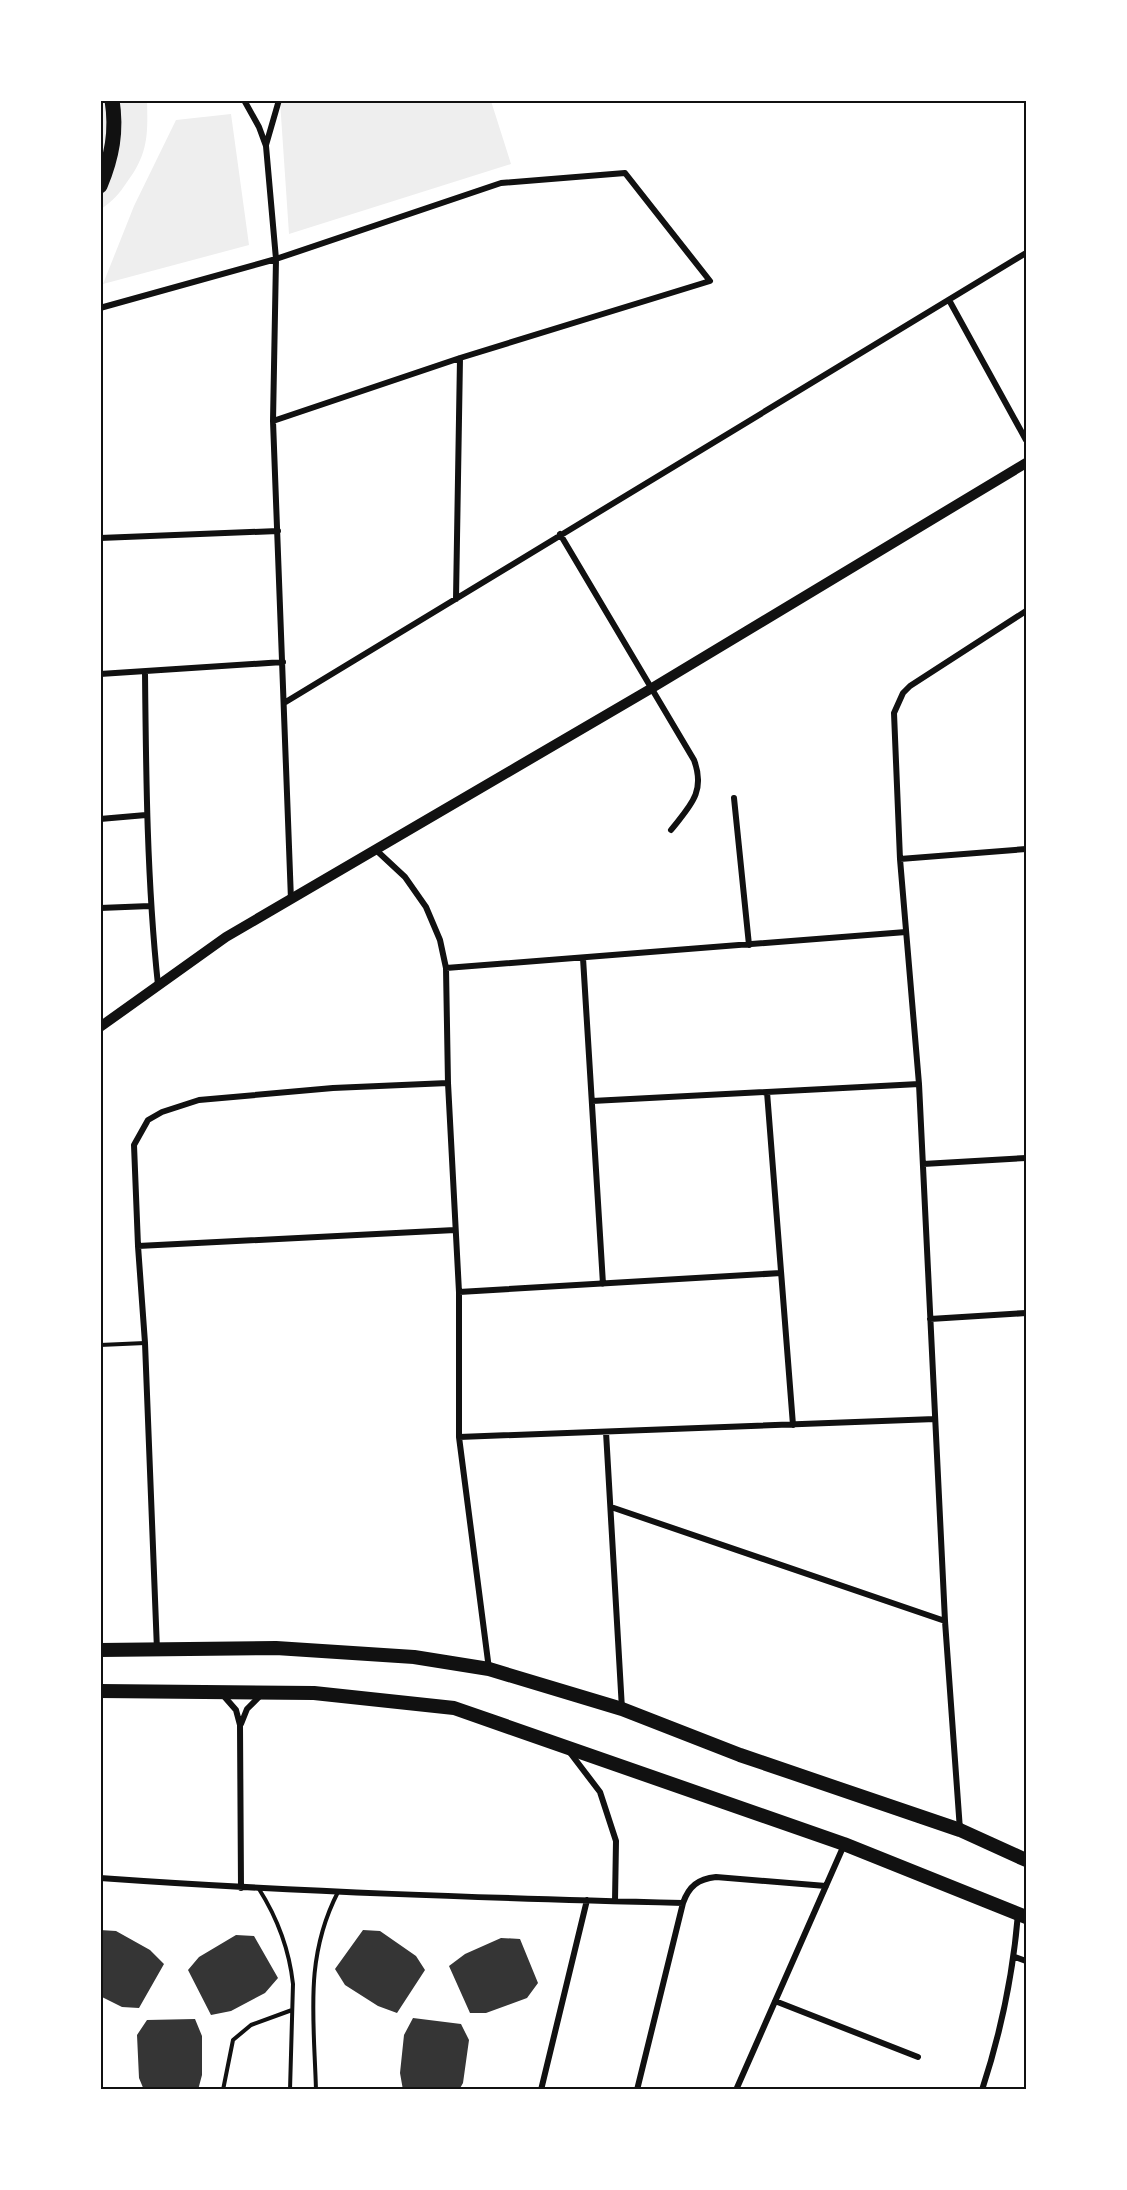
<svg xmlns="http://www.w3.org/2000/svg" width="1127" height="2190" viewBox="0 0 1127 2190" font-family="Figtree,sans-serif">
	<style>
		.green { fill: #eee }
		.building { fill: #353535 }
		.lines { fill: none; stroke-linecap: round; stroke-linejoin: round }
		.service { stroke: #111; stroke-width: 4 }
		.minor { stroke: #111; stroke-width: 6 }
		.tertiary { stroke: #111; stroke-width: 10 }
		.trunk { stroke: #111; stroke-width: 14 }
		.motorway { stroke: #111; stroke-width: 15 }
		.neatline { fill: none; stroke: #111; stroke-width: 2 }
	</style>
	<rect width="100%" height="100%" fill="#fff"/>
	<path class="green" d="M101,101H147C148,135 148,154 127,182C119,194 113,201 101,209Z
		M280,101H491L511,164L289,234Z
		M231,114L249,245L103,284L134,206L176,120Z"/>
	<path class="building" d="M100,1930L116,1931L150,1950L164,1964L139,2008L122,2007L100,1996Z
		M363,1930L380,1931L416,1956L425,1970L397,2013L378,2006L345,1985L335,1969Z
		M236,1935L254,1936L278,1978L265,1993L231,2011L211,2015L188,1970L199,1957Z
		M501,1938L520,1939L538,1983L527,1998L486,2013H470L449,1966L465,1954Z
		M413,2018L461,2024L469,2040L463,2083L459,2090H403L400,2073L404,2035Z
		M195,2019L202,2036V2075L198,2090H144L139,2078L137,2035L147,2020Z"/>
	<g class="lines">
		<path class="service" d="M100,1345L145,1343
			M259,1889C278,1919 289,1948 293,1984L290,2090
			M223,2090L233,2040L251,2025L292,2010
			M316,2090C314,2018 304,1958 338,1892"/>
		<path class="minor" d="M244,100L259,127L266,146L276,259L273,421L291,900
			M266,145L279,100
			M949,300L1026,440
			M100,308L276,259L501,183L625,173L710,281L460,358L273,421
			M560,534L694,760C706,792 690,806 671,830
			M100,538L278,531
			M456,599L460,358
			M145,672C146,777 147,881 158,985
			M100,674L283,662
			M284,703L1026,253
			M734,798L749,945
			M100,819L146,815
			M376,850L405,877L426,907L440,940L446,968L448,1083L459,1292V1437L489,1669
			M900,859L1026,849
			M100,908L150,906
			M583,958L603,1284
			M446,968L906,932
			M767,1092L793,1425
			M592,1101L919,1084
			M923,1164L1026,1158
			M138,1246L455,1230
			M459,1292L781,1273
			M930,1319L1026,1313
			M606,1432L622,1709
			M459,1437L935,1419
			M611,1507L945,1621
			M157,1650L145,1343L138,1246L134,1145L148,1120L162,1112L199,1100L333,1088L448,1083
			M222,1694L236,1710L240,1725L241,1888
			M241,1724L247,1709L262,1694
			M568,1750L600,1792L616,1841L615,1901
			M960,1830L945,1621L919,1084L900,859L894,713L903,693L910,686L1026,611
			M100,1878C295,1892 489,1898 683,1903
			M1015,1957L1026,1961
			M775,2001L918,2057
			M541,2090L587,1900
			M637,2090L683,1903C689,1886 698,1879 716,1877L826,1886
			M736,2090L844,1845
			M982,2090C1001,2032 1013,1975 1018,1914"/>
		<path class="tertiary" d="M100,1027L226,937L652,688L1026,463"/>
		<path class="trunk" d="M100,1650L276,1648L414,1657L489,1669L622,1709L740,1755L960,1830L1026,1860
			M100,1691L314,1693L454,1708L844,1844L1026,1917"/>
		<path class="motorway" d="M100,186C112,157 117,131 112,100"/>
	</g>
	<rect width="1127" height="2190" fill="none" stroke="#ffffff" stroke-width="204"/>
	<rect x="102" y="102" width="923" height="1986" class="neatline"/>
</svg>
